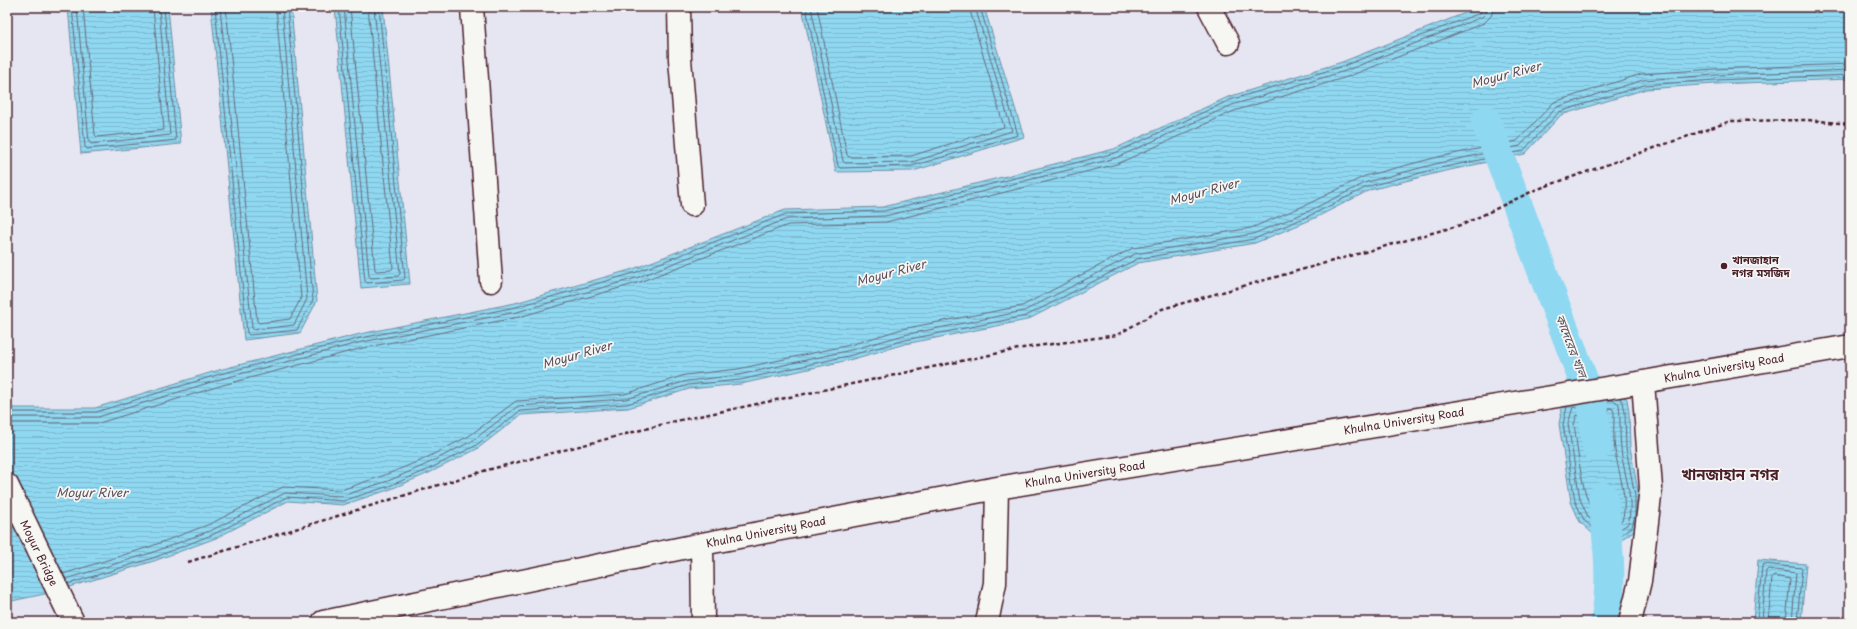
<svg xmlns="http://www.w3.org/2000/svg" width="1857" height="629" viewBox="0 0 1857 629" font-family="'Playpen Sans','Noto Sans Bengali',sans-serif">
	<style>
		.water { fill: url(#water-rules); stroke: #738ea2 }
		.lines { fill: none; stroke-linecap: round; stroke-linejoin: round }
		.shore { stroke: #66697a; stroke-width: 1 }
		.canal { stroke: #8fd8f1; stroke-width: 30 }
		.minor-casing { stroke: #4a1f2b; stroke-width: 25 }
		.primary-casing { stroke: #4a1f2b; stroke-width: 25 }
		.path { stroke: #4a1f2b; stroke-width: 2.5; stroke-dasharray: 4 3; stroke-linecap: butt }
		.minor { stroke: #f6f6f2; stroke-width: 22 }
		.primary { stroke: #f6f6f2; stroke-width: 22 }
		.poi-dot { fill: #4a1f2b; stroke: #f6f6f2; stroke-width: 1.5 }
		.labels { text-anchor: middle; stroke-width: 3.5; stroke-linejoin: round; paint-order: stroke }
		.poi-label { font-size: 11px; font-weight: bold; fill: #4a1f2b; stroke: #f6f6f2; text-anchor: start }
		.street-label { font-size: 11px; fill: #4a1f2b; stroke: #f6f6f2 }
		.water-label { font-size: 12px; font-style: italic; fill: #5b4d5c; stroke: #f6f6f2 }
		.district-label { font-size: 15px; font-weight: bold; fill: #4a1f2b; stroke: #f6f6f2 }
	</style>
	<defs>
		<pattern id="water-rules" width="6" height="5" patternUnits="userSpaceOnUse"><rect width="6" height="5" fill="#8fd8f1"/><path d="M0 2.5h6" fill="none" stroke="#7db9cf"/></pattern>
	</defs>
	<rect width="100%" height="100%" fill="#e5e6f2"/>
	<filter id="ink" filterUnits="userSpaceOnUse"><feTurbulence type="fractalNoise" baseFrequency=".025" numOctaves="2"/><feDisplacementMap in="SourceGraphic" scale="8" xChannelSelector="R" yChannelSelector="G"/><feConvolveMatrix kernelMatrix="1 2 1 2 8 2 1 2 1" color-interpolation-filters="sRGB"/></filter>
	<g filter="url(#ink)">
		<path class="water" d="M68,7H168L181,144L81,154Z
			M211,7H291L317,301L300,333L244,340Z
			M335,7H383L410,284L361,288Z
			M802,7H984L1024,137L913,171L836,172Z
			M1485,7H1850V79L1715,84L1646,89L1561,115L1525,154L1441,172L1370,190L1313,219L1255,243L1138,263L1027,320L905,344L853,359L741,384L689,389L628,408L521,415L477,449L429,473L391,489L343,505L288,501L216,538L154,561L54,592L7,602V408H95L219,370L360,334L515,303L633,269L785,210L883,207L1114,149L1228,97L1342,62L1470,11Z
			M1605,389L1620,393L1627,399L1629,412L1630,447L1639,496L1635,530L1622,539L1594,535L1580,522L1571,502L1559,424L1563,402L1574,396L1593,406Z
			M1758,560L1806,564L1801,622H1753Z"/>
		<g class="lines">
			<path class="shore" d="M72,7L85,147L87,149L176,140L164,7
				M77,7L89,142L91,144L170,135L159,7
				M83,7L95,135L97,137L164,130L153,7
				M215,7L247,333L249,335L297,330L313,300L287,7
				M220,7L252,328L254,330L294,325L307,299L282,7
				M226,7L257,321L259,323L290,319L301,298L276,7
				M339,7L365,281L367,283L403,280L405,278L379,7
				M344,7L369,276L371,278L398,276L400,274L374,7
				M350,7L375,270L377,271L391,270L393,268L368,7
				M806,7L838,166L840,168L912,166L1018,135L980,7
				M811,7L843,161L845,163L912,162L1012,131L975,7
				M817,7L847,155L849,157L911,156L1004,127L969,7
				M1609,400L1615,401L1619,404C1621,419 1619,433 1621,448C1623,474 1635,497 1628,524L1619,530L1598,527L1588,517L1580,499L1568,424L1573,407C1596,410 1587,427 1609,400Z
				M1567,407L1563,424L1575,501L1584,520L1596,531L1621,535L1632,527L1635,515V496L1626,448L1625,412L1623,402L1620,398
				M1610,408L1613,409L1614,413C1614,425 1613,438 1615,450C1618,473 1629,498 1622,521L1618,523C1612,523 1604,523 1600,520C1581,505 1578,448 1574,424L1577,415C1595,421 1597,427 1610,408Z
				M7,412H96L220,374L361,338L516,307L634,273L786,214L884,211L1115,153L1230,100L1343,66L1480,13L1483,7
				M7,417H98L221,379L362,342L517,312L636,278L787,219L885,216L1116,158L1232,105L1345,71L1482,17L1486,13L1488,7
				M7,423H99L223,385L363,348L519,317L637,283L788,225L886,222L1117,164L1234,111L1347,77L1484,23L1491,16L1494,7
				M63,574L149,547L210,524L283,487L341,490L385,475L422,460L469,436L516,401L625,394L685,375L738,369L850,345L902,329L1022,306L1133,248L1251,228L1306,205L1365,176L1438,157L1517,141L1554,102L1641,74L1715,69L1850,64
				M66,579L151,553L212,530L285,493L342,496L388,481L425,465L472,441L518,406L626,399L687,381L739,375L851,350L904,335L1024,311L1135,254L1253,234L1309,211L1367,182L1439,163L1520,146L1557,107L1643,80L1715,75L1850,70
				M68,584L153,558L214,534L287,497L343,501L389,486L427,470L475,446L520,411L627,404L688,385L740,380L852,355L905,340L1026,316L1137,259L1254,239L1311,215L1369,186L1440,168L1523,151L1559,112L1644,85L1715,80L1850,75
				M1757,622L1762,566L1764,564L1802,568L1797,622
				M1762,622L1766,571L1768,569L1796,573L1792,622
				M1768,622L1772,578L1774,576L1790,579L1786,622"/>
			<path class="canal" d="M1486,121L1593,406L1597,447
				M1603,497C1607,537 1614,582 1605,622"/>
			<defs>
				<path id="minor" d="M472,7L491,281
					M679,7L680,59L692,205
					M1209,7L1228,43
					M702,544L703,622
					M323,622L702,544L997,488L1643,382L1850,346
					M987,622L995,583L997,488
					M1630,622L1640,581L1651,488L1643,382"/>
				<path id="primary" d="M7,485L73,622"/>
			</defs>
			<use href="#minor" class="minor-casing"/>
			<use href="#primary" class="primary-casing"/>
			<path class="path" d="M188,562L487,470L676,421L1023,348L1117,335L1162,309L1464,224L1535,190L1731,121L1808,120L1850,124"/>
			<use href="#minor" class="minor"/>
			<use href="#primary" class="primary"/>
		</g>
	</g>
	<circle class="poi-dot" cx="1724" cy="266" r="4"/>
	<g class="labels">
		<g class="poi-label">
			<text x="1732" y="264">খানজাহান<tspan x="1732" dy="13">নগর মসজিদ</tspan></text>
		</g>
		<g class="street-label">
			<text transform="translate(1724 368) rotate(-10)" y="4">Khulna University Road</text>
			<text transform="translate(1404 421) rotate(-9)" y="4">Khulna University Road</text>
			<text transform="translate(1085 474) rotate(-9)" y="4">Khulna University Road</text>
			<text transform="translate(766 532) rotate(-11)" y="4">Khulna University Road</text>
			<text transform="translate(39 553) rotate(64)" y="4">Moyur Bridge</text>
		</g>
		<g class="water-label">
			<text transform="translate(1506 75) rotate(-15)" y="4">Moyur River</text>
			<text transform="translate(1204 192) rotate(-15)" y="4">Moyur River</text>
			<text transform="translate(891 273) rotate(-15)" y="4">Moyur River</text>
			<text transform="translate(1571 346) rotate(69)" y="4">কাদেরের খাল</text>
			<text transform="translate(577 355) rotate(-16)" y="4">Moyur River</text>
			<text x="92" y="497">Moyur River</text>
		</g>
		<g class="district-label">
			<text x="1730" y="480">খানজাহান নগর</text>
		</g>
	</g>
	<rect width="1857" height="629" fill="none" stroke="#f6f6f2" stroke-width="24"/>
	<rect x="12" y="12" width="1833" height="605" fill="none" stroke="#4a1f2b" stroke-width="1.5" filter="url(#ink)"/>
</svg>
